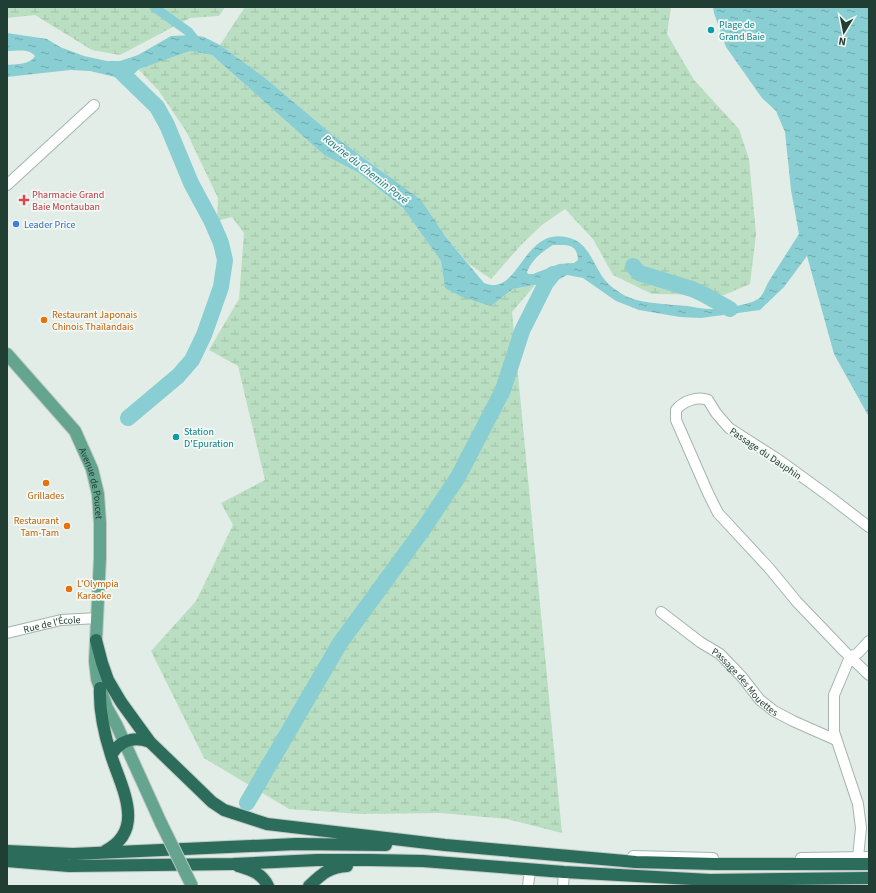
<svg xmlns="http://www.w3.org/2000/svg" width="876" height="893" viewBox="0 0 876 893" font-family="'Source Sans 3',sans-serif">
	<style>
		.wetland { fill: url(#wetland-marsh) }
		.water { fill: url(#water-ripples); fill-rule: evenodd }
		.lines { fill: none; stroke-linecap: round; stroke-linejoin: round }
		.canal { stroke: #88ced3; stroke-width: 9 }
		.river { stroke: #88ced3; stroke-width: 16 }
		.minor-casing { stroke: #a4b5ae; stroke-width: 12 }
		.major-casing { stroke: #c1c9c6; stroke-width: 14 }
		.highway-casing { stroke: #c1c9c6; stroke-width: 14 }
		.minor { stroke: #fff; stroke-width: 10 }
		.major { stroke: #65a48f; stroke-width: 12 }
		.highway { stroke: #2c6c5a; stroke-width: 12 }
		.major-bridge-casing { stroke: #c1c9c6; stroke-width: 14; stroke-linecap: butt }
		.major-bridge { stroke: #65a48f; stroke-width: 12 }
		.culture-dot { fill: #0f9aa8; stroke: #f3f9f5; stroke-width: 1.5 }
		.health-dot { fill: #e0444e; stroke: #f3f9f5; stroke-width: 1.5 }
		.shop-dot { fill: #3f7fe0; stroke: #f3f9f5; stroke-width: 1.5 }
		.food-dot { fill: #e8710a; stroke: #f3f9f5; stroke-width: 1.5 }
		.labels { text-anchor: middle; stroke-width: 3.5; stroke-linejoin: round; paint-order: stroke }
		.culture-label { font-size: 10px; fill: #0d838f; stroke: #f3f9f5; text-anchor: start }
		.health-label { font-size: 10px; fill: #be3a42; stroke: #f3f9f5; text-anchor: start }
		.shop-label { font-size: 10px; fill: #366cbe; stroke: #f3f9f5; text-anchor: start }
		.food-label { font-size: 10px; fill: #c56008; stroke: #f3f9f5; text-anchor: start }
		.street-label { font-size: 10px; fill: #213e34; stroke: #f3f9f5 }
		.water-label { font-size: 11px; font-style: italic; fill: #1a747c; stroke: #f3f9f5 }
	</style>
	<defs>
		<pattern id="wetland-marsh" width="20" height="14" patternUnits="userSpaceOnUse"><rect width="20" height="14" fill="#badec1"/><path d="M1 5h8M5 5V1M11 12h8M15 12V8" fill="none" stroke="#a0c0a6"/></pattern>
		<pattern id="water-ripples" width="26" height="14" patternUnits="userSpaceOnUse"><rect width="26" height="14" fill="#88ced3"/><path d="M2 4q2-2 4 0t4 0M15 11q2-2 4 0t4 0" fill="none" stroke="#6fa9ac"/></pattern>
	</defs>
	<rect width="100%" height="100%" fill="#e2ede7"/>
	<path class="wetland" d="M7,7H225L219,16L190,18L120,55L92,50L35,15L7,18Z
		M245,7H671L667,34L694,80L739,129L749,159L756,234L750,284L724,295L652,294L613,275L593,239L565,209L542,225L522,244L491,279L469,264L445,236L385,173L334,136L264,77L220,45Z
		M190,51L212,55L324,155L359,173L403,208L441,261L445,288L491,306L513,289L535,285L512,312L562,833L507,819L441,813L360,814L289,809L204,758L151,651L196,601L233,525L221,503L265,480L238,366L209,350L239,299L244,233L232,217L217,221L218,198L186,131L159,91L138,69Z"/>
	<path class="water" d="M713,7H869V417L834,354L807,256L784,287L760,310L701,318L680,317L639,310L616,301L583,278L567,275L556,281L513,289L491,306L462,297L445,288L441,261L403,208L359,173L324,155L212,55L190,51L139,69L135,73L115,77L90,71L70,70L7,77V65C16,64 30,65 35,56C29,48 16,51 7,51V33L47,39L60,47L84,56L107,61H120L138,55L171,36L192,35L204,37L220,45L264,77L334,136L421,200L445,236L484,283C519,298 522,228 566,237C590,242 592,264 605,280C609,285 614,289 619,292C634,304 668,304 687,306C695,307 703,309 711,309C722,309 749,305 758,299C763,296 766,286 769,281C779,265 789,250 799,234L791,190L785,132L776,111L762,98L726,47L714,13ZM553,245C567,245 577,243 578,260L574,263L559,264L533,274H528L527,272C532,259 542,252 553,245Z"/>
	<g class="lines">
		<path class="canal" d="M154,7L189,32L196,41"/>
		<path class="river" d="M120,71L157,107L167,125L191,183L212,222L221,243L225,260L221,287L204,335L192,360L178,376L128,418
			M633,266L639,273L692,289L703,294L730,309
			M247,803L340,643L422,531L458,477L503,390L522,331L546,283L553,274"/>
		<defs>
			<g id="minor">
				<path d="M7,185L94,105"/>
				<path d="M869,527L830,497L779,460L729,428L716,413L708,400C697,396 683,401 676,410V420L708,493L718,513L769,568L797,602L844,651L869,675"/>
				<path id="s1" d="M661,612L700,642L720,654L742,677L760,700L774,711L793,721L836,740"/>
				<path id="s2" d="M7,633L61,620L98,618"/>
				<path d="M633,856L713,858"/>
				<path d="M858,857L861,828L858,804L834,732V695L850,657L858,653L869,641"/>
				<path d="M801,858L869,857"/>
				<path d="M528,886L530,870"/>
				<path d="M563,886L564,872"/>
			</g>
			<g id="major">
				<path id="s3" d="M7,354L75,431L92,469L98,494L100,523V558L95,661L97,679L107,708L117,726L161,823"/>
			</g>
			<path id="highway" d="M96,640L102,663L108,680L121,702L150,742L212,802L224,810L267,824L445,845L636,862L716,864H869
				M100,688C99,710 104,733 111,755C121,787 147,830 105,851
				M111,755C120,740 134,736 150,742
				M7,851L73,854L296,844L386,845
				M7,861L69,866L233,864L317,860H370L423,861L564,872L710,880L869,878
				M238,866C251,870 262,873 268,886
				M309,886C322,874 329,867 347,866"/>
		</defs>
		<use href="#minor" class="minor-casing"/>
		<use href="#major" class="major-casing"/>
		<use href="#highway" class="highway-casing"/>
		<use href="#minor" class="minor"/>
		<use href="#major" class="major"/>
		<use href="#highway" class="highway"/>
		<defs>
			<path id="major-bridge" d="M161,823L192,886"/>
		</defs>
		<use href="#major-bridge" class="major-bridge-casing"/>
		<use href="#major-bridge" class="major-bridge"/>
	</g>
	<g class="culture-dot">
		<circle cx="711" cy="30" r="4"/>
		<circle cx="176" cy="437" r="4"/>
	</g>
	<path class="health-dot" d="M22 194h4v4h4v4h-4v4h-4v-4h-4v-4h4z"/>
	<circle class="shop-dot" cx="16" cy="224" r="4"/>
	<g class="food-dot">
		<circle cx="44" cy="320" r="4"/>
		<circle cx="46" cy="483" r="4"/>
		<circle cx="67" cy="526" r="4"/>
		<circle cx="69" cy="589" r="4"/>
	</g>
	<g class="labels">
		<g class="culture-label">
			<text x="719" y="28">Plage de<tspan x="719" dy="12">Grand Baie</tspan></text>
			<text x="184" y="435">Station<tspan x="184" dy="12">D'Epuration</tspan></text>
		</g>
		<g class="health-label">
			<text x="32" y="198">Pharmacie Grand<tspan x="32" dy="12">Baie Montauban</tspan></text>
		</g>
		<g class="shop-label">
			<text x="24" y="228">Leader Price</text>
		</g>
		<g class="food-label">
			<text x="52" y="318">Restaurant Japonais<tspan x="52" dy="12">Chinois Thaïlandais</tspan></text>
			<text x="46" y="499" text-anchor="middle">Grillades</text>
			<text x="59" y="524" text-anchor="end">Restaurant<tspan x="59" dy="12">Tam-Tam</tspan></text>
			<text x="77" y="587">L'Olympia<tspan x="77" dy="12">Karaoke</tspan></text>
		</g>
		<g class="street-label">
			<text transform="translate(766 453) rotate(34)" y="4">Passage du Dauphin</text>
			<text dy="4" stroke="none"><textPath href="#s3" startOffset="158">Avenue de Poucet</textPath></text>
			<text dy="4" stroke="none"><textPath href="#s2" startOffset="46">Rue de l'École</textPath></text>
			<text dy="4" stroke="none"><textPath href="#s1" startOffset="110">Passage des Mouettes</textPath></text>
		</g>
		<g class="water-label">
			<text transform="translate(366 169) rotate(38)" y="4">Ravine du Chemin Pavé</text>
		</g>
	</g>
	<rect width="876" height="893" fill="none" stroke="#213e34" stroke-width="16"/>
	<g transform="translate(844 32) rotate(190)" stroke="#f3f9f5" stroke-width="3" paint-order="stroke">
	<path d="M0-3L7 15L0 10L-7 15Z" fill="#213e34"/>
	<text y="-6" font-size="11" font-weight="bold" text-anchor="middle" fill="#213e34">N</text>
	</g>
</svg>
